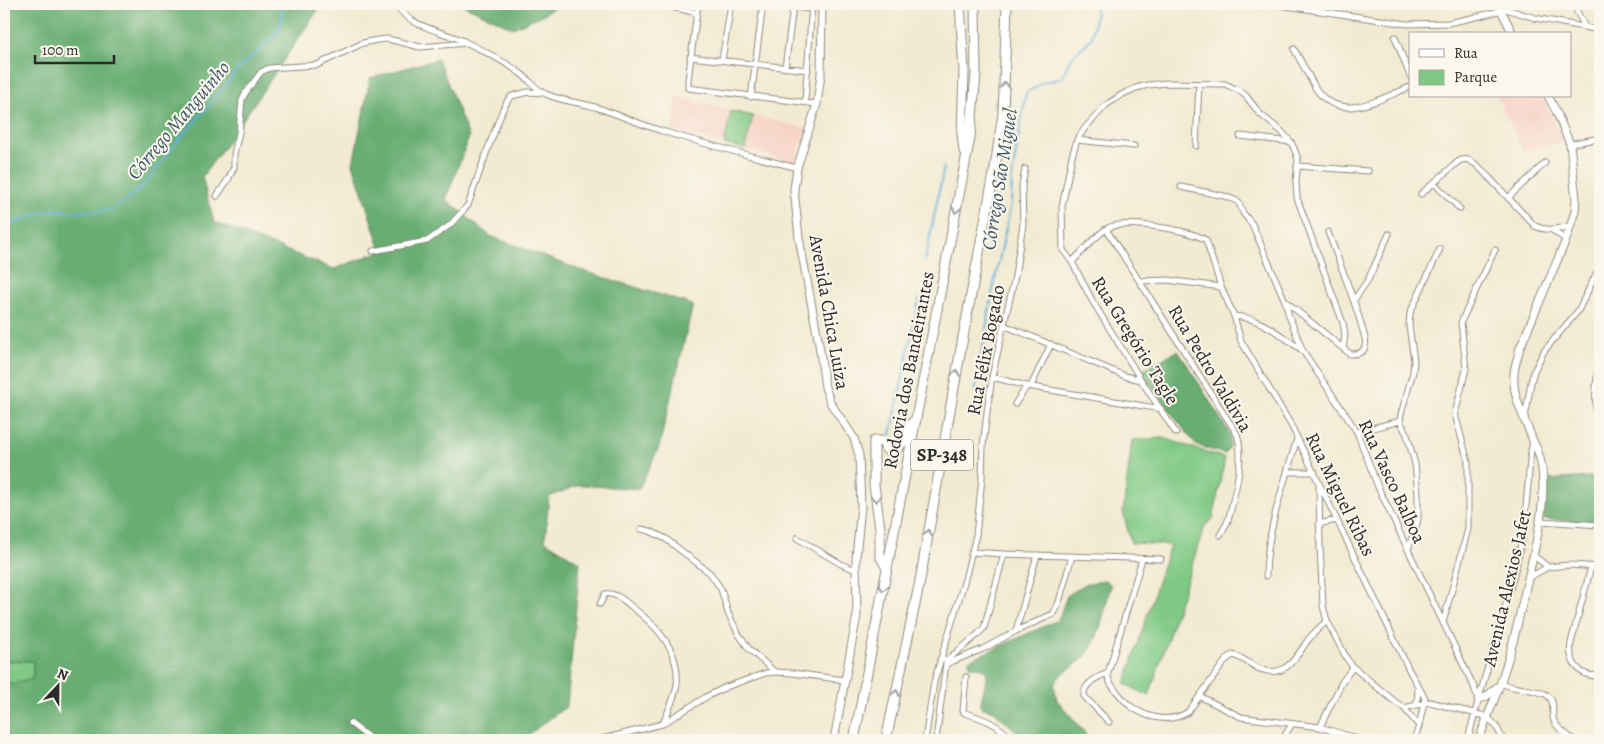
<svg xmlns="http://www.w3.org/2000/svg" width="1604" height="744" viewBox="0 0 1604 744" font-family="Alegreya,serif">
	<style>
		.built { fill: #f6d2c4 }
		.green { fill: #80c985; stroke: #567a58 }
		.forest { fill: #68ad72; stroke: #4a6c4e }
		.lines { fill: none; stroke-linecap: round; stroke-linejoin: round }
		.stream { stroke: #5cafd8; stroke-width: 2 }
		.street-casing { stroke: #8e8a7e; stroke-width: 7 }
		.secondary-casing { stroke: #8e8a7e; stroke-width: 9 }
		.highway-casing { stroke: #8e8a7e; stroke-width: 11 }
		.street { stroke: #fff; stroke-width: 5 }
		.secondary { stroke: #fff; stroke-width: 7 }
		.highway { stroke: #fff; stroke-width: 9 }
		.oneway { stroke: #a0a0a0 }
		.labels { text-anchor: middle; stroke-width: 4; stroke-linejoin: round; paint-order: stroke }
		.shield { fill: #fbf7ec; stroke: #696865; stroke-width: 1 }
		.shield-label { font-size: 18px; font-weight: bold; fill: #2b2b2b }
		.street-label { font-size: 19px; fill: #2b2b2b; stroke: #fbf7ec }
		.water-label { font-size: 20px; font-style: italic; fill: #3c5968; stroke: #fbf7ec }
	</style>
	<rect width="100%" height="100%" fill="#fbf7ec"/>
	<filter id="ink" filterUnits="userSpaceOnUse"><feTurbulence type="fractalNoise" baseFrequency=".02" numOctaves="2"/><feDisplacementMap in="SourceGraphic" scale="10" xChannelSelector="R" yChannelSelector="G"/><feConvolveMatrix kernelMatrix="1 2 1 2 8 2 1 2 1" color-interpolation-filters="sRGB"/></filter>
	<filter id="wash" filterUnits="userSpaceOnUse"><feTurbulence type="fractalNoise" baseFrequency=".0096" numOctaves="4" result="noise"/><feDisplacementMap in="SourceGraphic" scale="20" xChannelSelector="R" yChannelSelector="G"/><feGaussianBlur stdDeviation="1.12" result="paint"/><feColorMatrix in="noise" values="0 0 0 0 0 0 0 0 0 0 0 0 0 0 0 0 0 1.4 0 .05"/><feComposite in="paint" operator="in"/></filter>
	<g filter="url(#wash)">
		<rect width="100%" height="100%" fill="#f2ead1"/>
		<path class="built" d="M1497,96H1542L1564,142L1523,151Z
			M677,97L731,111L806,128L795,162L672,130Z"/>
		<path class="green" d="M731,111L753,116L745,149L724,144Z
			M1163,438L1225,458L1213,519L1205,525L1149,696L1125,684L1170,545L1131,543L1123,512L1132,440Z
			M4,661H33V678L4,685Z"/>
		<path class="forest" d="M4,4H322L230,139L202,177L214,222L334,269L381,251L353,164L370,78L438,59L469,137L446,199L490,236L580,270L693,305L659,447L639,489L579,485L549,497L545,541L580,562L567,706L521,740H4V685L33,678V661H4Z
			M461,4H560L542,15L513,28Z
			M1178,350L1230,434V446L1225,454L1196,445L1140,372Z
			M1600,476V523L1543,519L1546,489V480Z
			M1105,580L1111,585C1105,607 1101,634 1088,653C1079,666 1061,670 1054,685L1057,700L1086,734L1088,740H1022L1015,730L994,711L980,707L987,674L984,668L970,667L969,660L1058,620L1067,596L1085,584Z"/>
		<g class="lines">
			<path class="stream" d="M7,226L37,214L54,210L82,212L111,210L127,200L147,182L180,138L214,100L237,70L276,34L281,24L283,4
				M925,261L944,167
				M975,393L992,294L1011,204L1012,175L1026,93L1044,82L1062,78L1070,59L1092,38L1097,4
				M891,435L919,299"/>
		</g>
	</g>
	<g filter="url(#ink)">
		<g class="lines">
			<defs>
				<path id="street" d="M396,4C408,27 442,31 464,41C483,51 503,60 520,73C529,79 536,90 546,94C563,102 581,102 598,108C619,115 640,124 662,131C707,145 752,156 797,168
					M660,4L697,13
					M698,4L688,80V88L817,104
					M771,4L811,9
					M1273,4L1407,24L1448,23L1476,17L1506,9L1535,18L1600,30
					M1573,4L1585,27
					M1395,37L1410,76
					M1600,47L1599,63L1600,74
					M1294,49L1316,89C1340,124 1379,99 1410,87
					M690,57L808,70
					M722,60L731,4
					M785,68L793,7
					M751,97L763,4
					M805,102L812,4
					M1240,136L1291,142
					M1077,140L1134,146
					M1570,144L1600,138
					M1196,146L1199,84
					M1297,166L1368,171
					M1434,183L1460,209
					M1181,187L1224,196L1235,200L1239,203L1243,213L1252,224L1285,301L1289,316L1303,351L1357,432L1378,487L1400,533L1474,687L1478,699
					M1421,194L1459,161C1467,157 1471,161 1478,166L1535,226C1547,232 1559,228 1571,226
					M217,196L229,178L234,167V154L239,133L242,100L246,92L261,72L269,68L317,65L363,43L377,40L388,39L420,47L467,43
					M1508,198L1545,163
					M1106,229L1237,434C1245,458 1235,492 1229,517L1227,523L1220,535
					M1552,230L1566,240
					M373,251L427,241L450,225L468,205L487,151L503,109L508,100L512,96L528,92L543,93
					M1072,262C1081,253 1098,233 1108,228C1125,219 1190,230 1206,240L1221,287L1234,316L1241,341L1291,425L1410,672L1425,698L1419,726L1414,740
					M1140,281L1167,280L1221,287
					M1354,300L1368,280L1389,234
					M1285,301L1350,354C1356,354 1364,354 1365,346C1367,341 1364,336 1363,331C1354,297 1340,265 1328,232
					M1234,316C1262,318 1280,335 1302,350
					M1004,325L1125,376L1141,380
					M1600,364C1593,388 1595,411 1600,435
					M992,377L1027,386L1161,409
					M1031,386L1051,344
					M1015,404L1027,386
					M1525,418L1531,382L1534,371L1544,351L1578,311L1600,266
					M1400,421L1401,414L1413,372L1414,360L1409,326L1410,313L1440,249
					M1400,421L1407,435L1415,464L1418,494V520L1408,550
					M1357,432L1400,421
					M1176,433L1141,380L1093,302L1072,262L1063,250L1062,207L1072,156L1077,140L1085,128L1106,105L1123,94L1136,88L1148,85L1167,83L1225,84L1240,91L1246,96L1260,114L1281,131L1291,142L1296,153L1298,160L1296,182L1297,198L1343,323L1345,335L1343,348
					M1288,472H1315
					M1319,485L1320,546L1323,606L1327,621L1347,659L1353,667L1394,701L1404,708L1430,702L1481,715C1494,719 1498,729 1503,740
					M1541,521L1600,525
					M1319,524L1336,520
					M641,529L650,531L666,539L710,573L721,589L728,613L738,633L749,649L775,672
					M797,538L841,564L856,570
					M972,552L1004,554L1161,559
					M1533,555L1548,567
					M1142,559L1108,673C1107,681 1113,687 1118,693C1122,698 1127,704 1132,707C1148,719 1171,723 1188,712L1226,660L1232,655C1243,657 1250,665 1260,669C1286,679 1296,657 1308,640C1313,633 1320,627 1327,621
					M1591,567L1571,643C1568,661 1580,679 1600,675
					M1266,576C1266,532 1285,481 1297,439
					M1528,578L1548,567L1569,565L1600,567
					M600,604L605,594C615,592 625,601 632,607C657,626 680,650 677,684C675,698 668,711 663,724
					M1443,623L1468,529V462L1455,414L1466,369L1461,322L1495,250
					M1016,631L1053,614L1059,602L1072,556
					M940,659L947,660L976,636L984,628L1004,554
					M946,664L983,649L1016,631L1037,555
					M1108,673C1097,677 1083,684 1084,696L1109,722
					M966,677L963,711L965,713C985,719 998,724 1013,740
					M1501,683C1514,690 1536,688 1547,695C1557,702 1550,713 1554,721C1557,729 1568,735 1574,740
					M1201,697L1241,717L1320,727L1361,740
					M1417,705L1418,687
					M1404,708L1419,726
					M350,723L372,740
					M1320,727L1342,682L1353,667
					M599,740L662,724L706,697L726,687L766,673L775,672L792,673L845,680
					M925,740L934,682L965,579L976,535L982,478L983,446L987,412L992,377L1015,276L1023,224L1022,185L1025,169
					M936,740L946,663
					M1282,740L1292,724
					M1468,740C1483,677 1505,616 1519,553C1527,519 1527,485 1531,451L1533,441
					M1595,740L1600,735"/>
				<path id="secondary" d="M822,4L821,74L817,104L797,168L794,189L799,238L819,344L825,387L831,404L854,438L859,455L861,506L856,558L857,615L834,740
					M1498,4L1513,34
					M1478,699L1486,697L1497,687
					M1479,740C1487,716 1498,693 1505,669C1514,642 1520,614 1526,587C1535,548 1555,477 1533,441C1526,421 1512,397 1514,375C1514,366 1518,357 1520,348L1566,240L1575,211L1576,199L1570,144L1556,111L1548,96"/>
				<path id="highway" d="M960,4L964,71L962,134L964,151
					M887,568L880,556V528L874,485V441H882L886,449L892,452L895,451L904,441L905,430L915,420
					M854,740L970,138L976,74L975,4
					M886,740L920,581L961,348L995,168L1003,113L1007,4"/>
			</defs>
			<use href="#street" class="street-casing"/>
			<use href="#secondary" class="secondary-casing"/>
			<use href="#highway" class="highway-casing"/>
			<use href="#street" class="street"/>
			<use href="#secondary" class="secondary"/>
			<use href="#highway" class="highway"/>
		</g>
		<defs><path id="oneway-chevron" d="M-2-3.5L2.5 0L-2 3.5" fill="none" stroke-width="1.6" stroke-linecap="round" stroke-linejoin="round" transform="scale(1.25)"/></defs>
		<g class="oneway">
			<use href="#oneway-chevron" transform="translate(1005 85) rotate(-87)"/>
			<use href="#oneway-chevron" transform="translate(956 210) rotate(101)"/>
			<use href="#oneway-chevron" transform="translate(956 373) rotate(-80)"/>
			<use href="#oneway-chevron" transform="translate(876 499) rotate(83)"/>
			<use href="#oneway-chevron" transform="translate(928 533) rotate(-80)"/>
			<use href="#oneway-chevron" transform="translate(883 588) rotate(101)"/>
			<use href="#oneway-chevron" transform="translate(896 693) rotate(-78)"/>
		</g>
	</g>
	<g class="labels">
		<rect class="shield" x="911" y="439.5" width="62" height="31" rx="4"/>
		<g class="shield-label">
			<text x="942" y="461">SP-348</text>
		</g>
		<g class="street-label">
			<text transform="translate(830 312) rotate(80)" y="7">Avenida Chica Luiza</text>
			<text transform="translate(1136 340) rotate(58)" y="7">Rua Gregório Tagle</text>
			<text transform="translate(985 350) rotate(-79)" y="7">Rua Félix Bogado</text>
			<text transform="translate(1211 368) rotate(59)" y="7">Rua Pedro Valdivia</text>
			<text transform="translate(908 370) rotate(-79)" y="7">Rodovia dos Bandeirantes</text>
			<text transform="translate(1393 481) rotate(65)" y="7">Rua Vasco Balboa</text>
			<text transform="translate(1341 494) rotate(64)" y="7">Rua Miguel Ribas</text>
			<text transform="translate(1506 588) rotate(-77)" y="7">Avenida Alexios Jafet</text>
		</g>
		<g class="water-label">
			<text transform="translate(178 120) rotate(-50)" y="7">Córrego Manguinho</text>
			<text transform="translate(999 179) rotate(-81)" y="7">Córrego São Miguel</text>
		</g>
	</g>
	<rect width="1604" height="744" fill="none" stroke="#fbf7ec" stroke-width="20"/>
	<rect x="1409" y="32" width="162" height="65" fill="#fbf7ec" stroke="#a8a59f"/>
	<rect x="1419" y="49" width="25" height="8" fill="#ffffff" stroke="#a8a59f"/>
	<text x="1454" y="58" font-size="15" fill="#2b2b2b">Rua</text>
	<rect x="1419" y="70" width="25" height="15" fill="#80c985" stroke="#a8a59f"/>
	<text x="1454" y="82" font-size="15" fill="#2b2b2b">Parque</text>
	<g transform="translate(58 686) rotate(22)" stroke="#fbf7ec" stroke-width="4" paint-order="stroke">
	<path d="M0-4L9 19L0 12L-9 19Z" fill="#2b2b2b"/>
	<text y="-8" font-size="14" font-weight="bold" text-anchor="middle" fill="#2b2b2b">N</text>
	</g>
	<path d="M35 55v8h79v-8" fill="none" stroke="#2b2b2b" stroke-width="2.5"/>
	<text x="42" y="55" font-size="15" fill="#2b2b2b" stroke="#fbf7ec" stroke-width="4" paint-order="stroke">100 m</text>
</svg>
